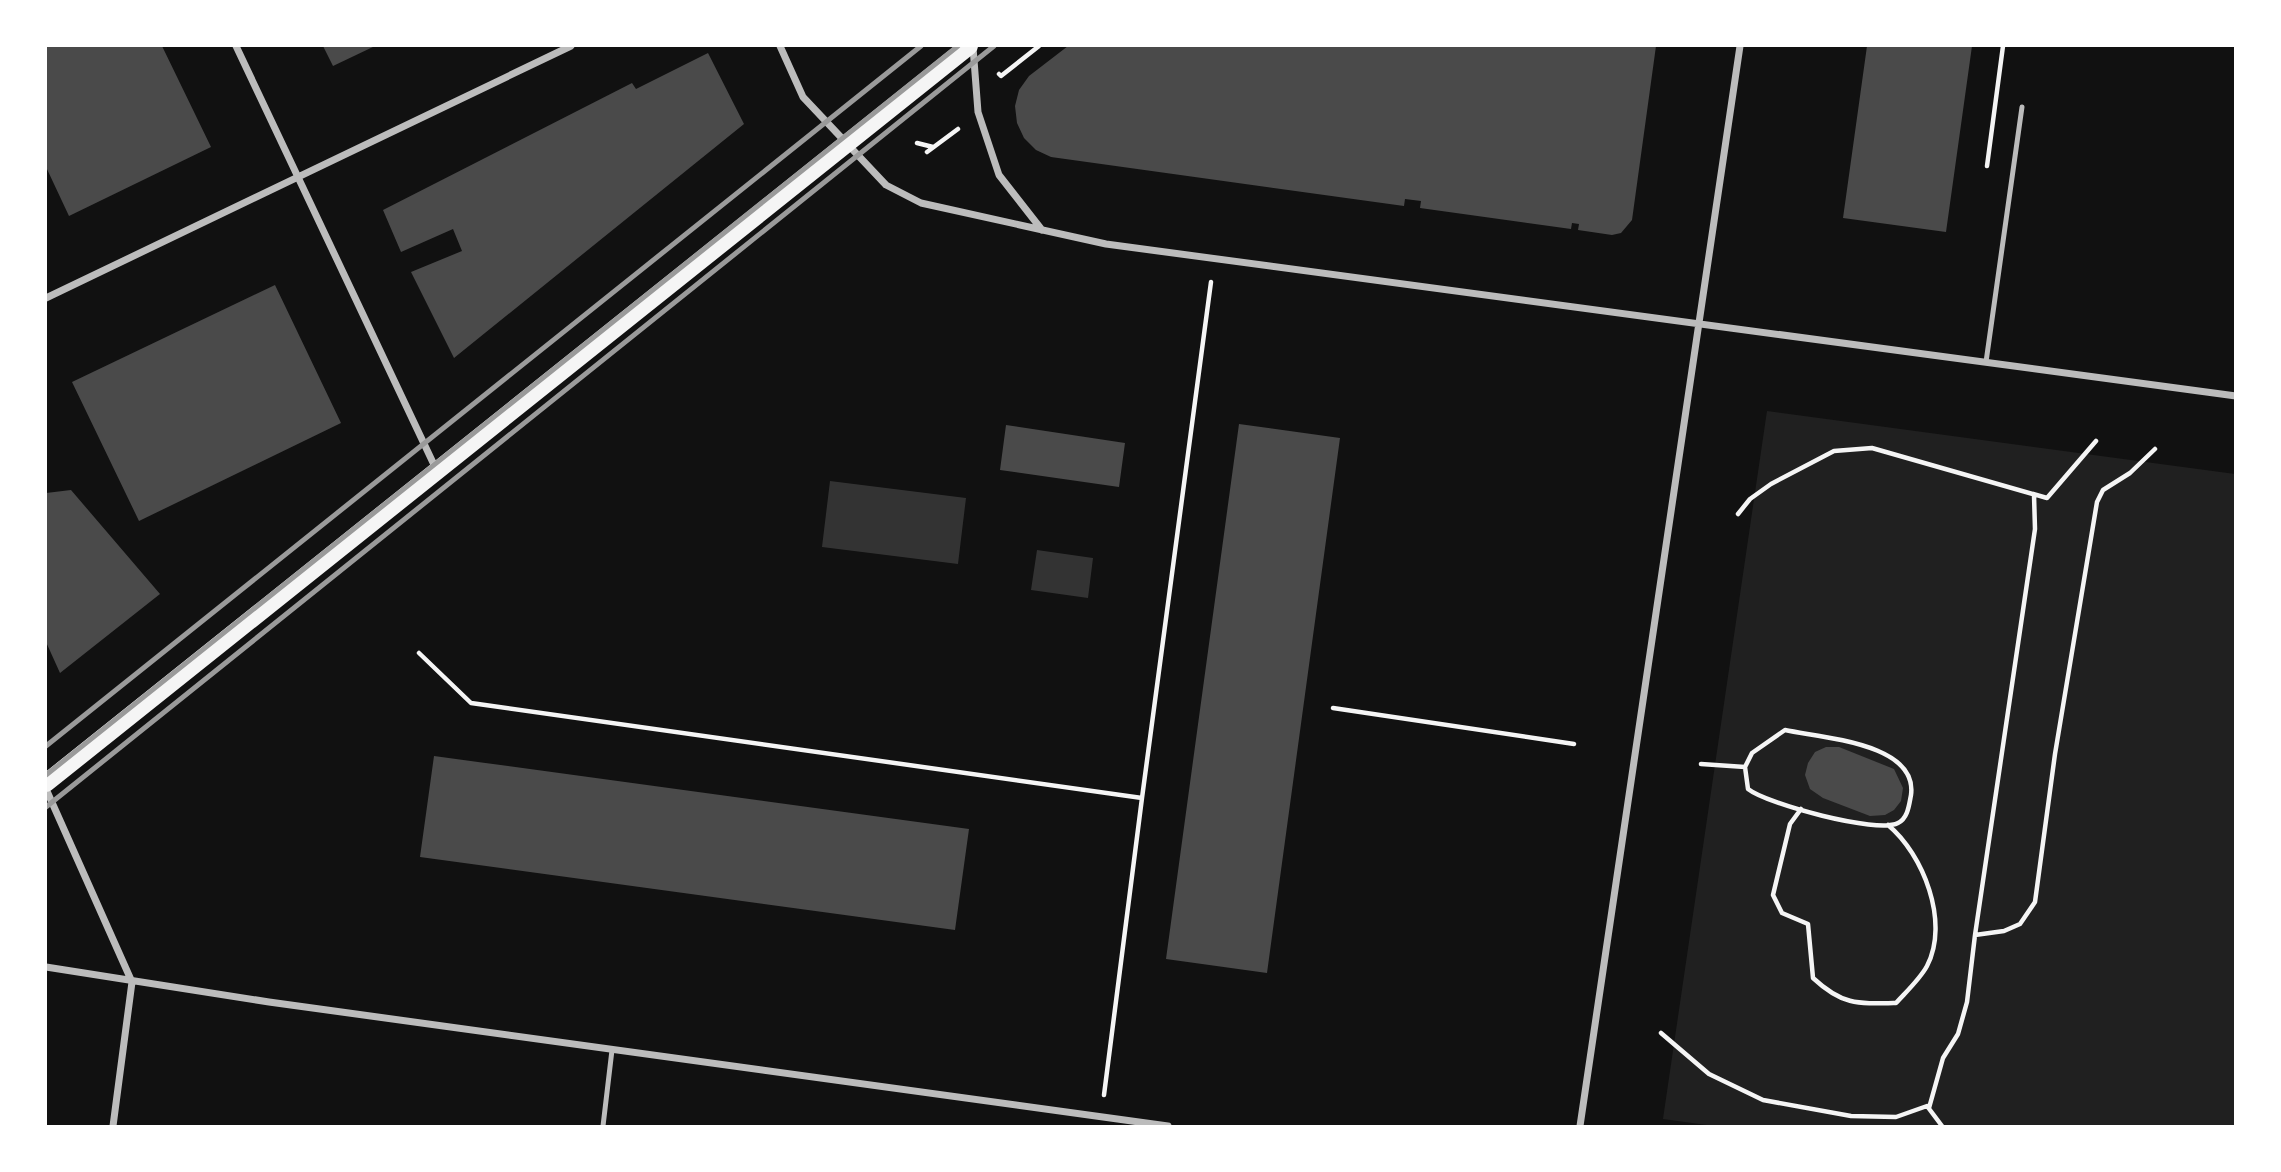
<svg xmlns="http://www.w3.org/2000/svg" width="2281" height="1172" viewBox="0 0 2281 1172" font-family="'Open Sans',sans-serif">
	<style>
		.green { fill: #202020 }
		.water { fill: #333 }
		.building { fill: #4a4a4a }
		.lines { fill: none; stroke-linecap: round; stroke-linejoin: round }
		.path { stroke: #f5f5f5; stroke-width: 4.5 }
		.service { stroke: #bcbcbc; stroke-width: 5 }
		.minor { stroke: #bcbcbc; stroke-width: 7 }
		.primary { stroke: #f5f5f5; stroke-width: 18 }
		.rail { stroke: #9a9a9a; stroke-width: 5 }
	</style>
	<rect width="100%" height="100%" fill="#111"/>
	<path class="green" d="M1767,411L2235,474V1126H1714L1663,1119Z"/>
	<path class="water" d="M830,481L966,498L958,564L822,547Z
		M1037,550L1093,558L1088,598L1031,590Z"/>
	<path class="building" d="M46,46H162L211,147L69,216L46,167Z
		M323,46H375L333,66Z
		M1068,46H1656L1632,220L1621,233L1612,235L1578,230L1579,224L1572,223L1571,229L1420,208L1421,201L1405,199L1404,206L1051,157L1036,150L1024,138L1017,123L1015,106L1019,90L1029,76Z
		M1867,46H1972L1946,232L1843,218Z
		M708,53L744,124L454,358L411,272L462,251L453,229L401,252L383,210L632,83L636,89Z
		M275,285L341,423L139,521L72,382Z
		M1239,424L1340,438L1267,973L1166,959Z
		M1006,425L1125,443L1119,487L1000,470Z
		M71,490L160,594L60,673L46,642V493Z
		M1826,747H1839L1894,769L1903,788L1901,801L1894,810L1885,815L1870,816L1823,798L1810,789L1805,775L1808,763L1815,752Z
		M434,756L969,829L955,930L420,857Z"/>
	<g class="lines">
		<path class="path" d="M999,74L1001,76L1039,46
			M917,143L933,147
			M927,152L958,129
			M1987,166L2003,46
			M1738,514L1750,499L1771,484L1834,451L1872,448L2047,498L2096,441
			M419,653L471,703L1142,798L1104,1095
			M1333,708L1574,744
			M1701,764L1745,767L1752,753L1785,730C1822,738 1918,743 1911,795C1909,805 1908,818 1898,823C1877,834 1767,804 1748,789L1745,767
			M1142,798L1211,282
			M1801,809L1790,824L1773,895L1782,913L1808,924L1813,978C1842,1005 1857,1004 1896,1003C1906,992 1920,979 1927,966C1950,922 1923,854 1888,825
			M1975,935L2035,529L2034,495
			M1661,1033L1709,1074L1763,1100L1851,1116L1896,1117L1927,1106L1942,1126
			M1929,1108L1943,1058L1958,1034L1967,1002L1975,935L2004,931L2020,924L2035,902L2055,754L2097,502L2103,490L2130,473L2155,449"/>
		<path class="service" d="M1986,362L2022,107
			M603,1126L612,1050"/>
		<path class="minor" d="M236,46L436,469
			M780,46L803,97L886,185L921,203L1106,244L2236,396
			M973,47L978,112L999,175L1042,230
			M46,298L571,46
			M46,789L132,982L113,1126
			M46,967L269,1002L1168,1126
			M1580,1126L1740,46"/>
		<path class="primary" d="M46,783L969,46"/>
		<path class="rail" d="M46,746L921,46
			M46,775L958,46
			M46,807L994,46"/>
	</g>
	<rect width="2281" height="1172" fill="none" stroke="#ffffff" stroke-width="94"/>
</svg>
